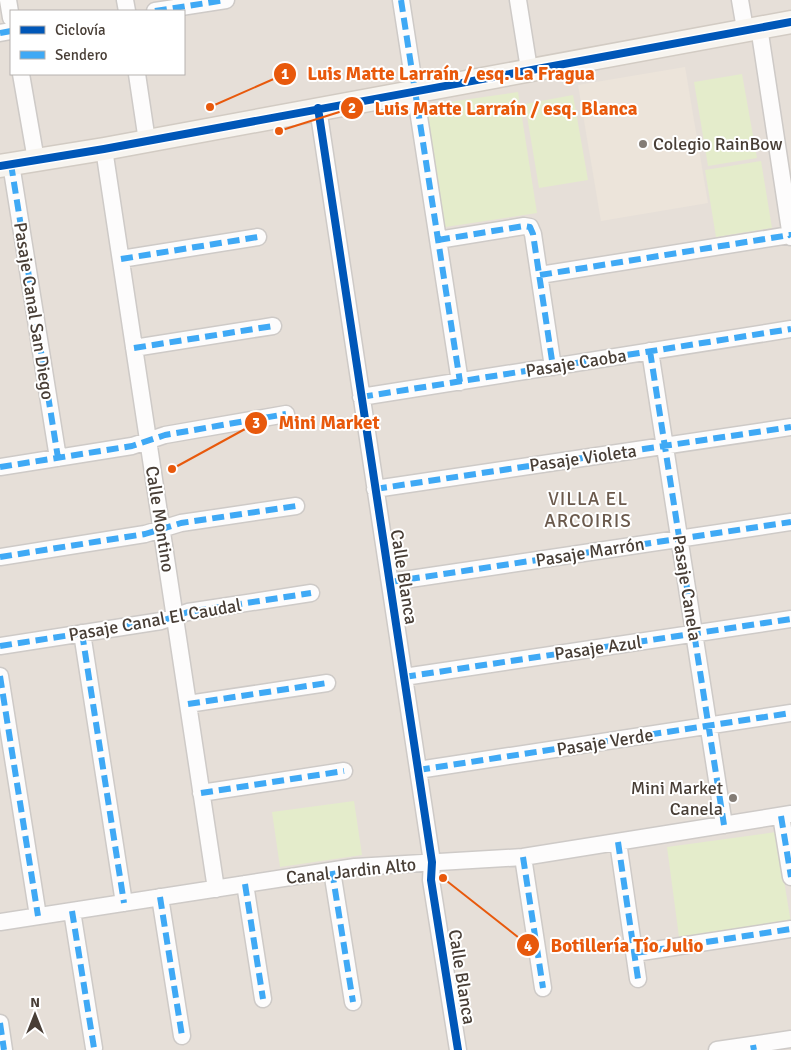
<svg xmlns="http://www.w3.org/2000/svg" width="791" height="1050" viewBox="0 0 791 1050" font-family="Signika,sans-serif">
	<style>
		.residential { fill: #e6dfd8; fill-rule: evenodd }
		.education { fill: #ece4da }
		.green { fill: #e4eccb }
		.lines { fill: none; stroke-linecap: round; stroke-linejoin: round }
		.street-casing { stroke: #cecac7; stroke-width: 19 }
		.secondary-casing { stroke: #d2cbc3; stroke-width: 25 }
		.street { stroke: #fdfcfc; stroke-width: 16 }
		.secondary { stroke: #f7f4ef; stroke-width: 22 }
		.quiet { stroke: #3fa9f5; stroke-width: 6; stroke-dasharray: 12 6; stroke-linecap: butt }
		.cycleway-casing { stroke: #fff; stroke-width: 11 }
		.cycleway { stroke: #0057b8; stroke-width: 8 }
		.poi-dot { fill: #837c75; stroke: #fff; stroke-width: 2 }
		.labels { text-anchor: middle; stroke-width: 4; stroke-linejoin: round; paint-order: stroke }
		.poi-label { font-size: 18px; fill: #483e36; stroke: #fff; text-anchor: start }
		.street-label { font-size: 18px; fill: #483e36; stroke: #fff }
		.neighbourhood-label { font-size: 19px; letter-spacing: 1px; fill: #6b5a4d; stroke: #fff }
		.leader { fill: none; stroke: #e8590c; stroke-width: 2 }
		.callout-dot { fill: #e8590c; stroke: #fff; stroke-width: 2 }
		.mark-label { font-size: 15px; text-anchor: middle; font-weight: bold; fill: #fff }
		.callout-label { font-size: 19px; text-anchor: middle; font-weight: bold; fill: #e8590c; stroke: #fff; stroke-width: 4; stroke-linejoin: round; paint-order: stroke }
	</style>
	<rect width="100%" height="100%" fill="#f1eeeb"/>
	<path class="residential" d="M0,0H791V1050H0ZM11,11H184V74H11Z"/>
	<path class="education" d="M685,67L708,203L601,221L578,85Z"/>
	<path class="green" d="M742,74L757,158L708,166L694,82Z
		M518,92L537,213L439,228L421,106Z
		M573,95L588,180L539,188L525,104Z
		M761,161L772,228L716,237L705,170Z
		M354,801L362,855L280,867L272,812Z
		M776,832L791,923L685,939L684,936L679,937L667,847Z"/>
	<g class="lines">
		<defs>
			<path id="street" d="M8,0L11,18
				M125,0L127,11
				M401,0L460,382
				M518,0L529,69
				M740,0L745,29
				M155,11L226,0
				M759,27L791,237
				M0,33L11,31
				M21,74L36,160
				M137,74L147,141
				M318,108L432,862L431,880L458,1050
				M104,149L216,889
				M11,164L58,458
				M438,240L524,226L530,227L533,234L553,367
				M121,259L258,237
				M540,275L790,235
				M134,348L273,326
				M650,351L724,825
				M361,397L791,329
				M0,467L132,446L165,435L286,414
				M375,489L791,427
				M0,557L145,534L181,523L296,506
				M390,582L791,522
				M82,633L124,903
				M0,646L161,621L188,612L311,593
				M0,676L38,916
				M404,677L791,619
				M188,704L327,683
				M418,770L791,713
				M201,793L344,771
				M781,816L791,877
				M618,842L638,979
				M523,857L543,988
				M332,871L353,1002
				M245,884L263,999
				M160,897L182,1036
				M72,911L94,1048
				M0,922L355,867L523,857L791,814
				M635,953L791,929
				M0,1023L4,1050
				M717,1050L791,1039"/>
			<path id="secondary" d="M0,166L104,149L791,22"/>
		</defs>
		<use href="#street" class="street-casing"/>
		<use href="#secondary" class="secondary-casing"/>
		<use href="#street" class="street"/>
		<use href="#secondary" class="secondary"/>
		<path class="quiet" d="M401,0L460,382
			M155,11L226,0
			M0,33L11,31
			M11,164L58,458
			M438,240L524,226L530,227L533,234L553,367
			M121,259L258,237
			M540,275L790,235L791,237
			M134,348L273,326
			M650,351L724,825
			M361,397L791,329
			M0,467L132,446L165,435L286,414
			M375,489L791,427
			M0,557L145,534L181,523L296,506
			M390,582L791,522
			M82,633L124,903
			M0,646L161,621L188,612L311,593
			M0,676L38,916
			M404,677L791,619
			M188,704L327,683
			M418,770L791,713
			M201,793L344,771
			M781,816L791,877
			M618,842L638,979
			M523,857L543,988
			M332,871L353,1002
			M245,884L263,999
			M160,897L182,1036
			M72,911L94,1048
			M635,953L791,929
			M0,1023L4,1050
			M753,1045L754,1050"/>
		<defs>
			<path id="cycleway" d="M318,108L432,862L431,880L458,1050
				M0,166L104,149L791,22"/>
		</defs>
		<use href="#cycleway" class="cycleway-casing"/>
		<use href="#cycleway" class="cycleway"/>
	</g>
	<g class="poi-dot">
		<circle cx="643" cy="144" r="5"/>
		<circle cx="733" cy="798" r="5"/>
	</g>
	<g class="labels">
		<g class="poi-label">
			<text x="653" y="150">Colegio RainBow</text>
			<text x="723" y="794" text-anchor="end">Mini Market<tspan x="723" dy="21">Canela</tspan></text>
		</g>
		<g class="street-label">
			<text transform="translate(34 311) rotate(81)" y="6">Pasaje Canal San Diego</text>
			<text transform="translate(576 363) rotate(-9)" y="6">Pasaje Caoba</text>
			<text transform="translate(583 458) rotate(-8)" y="6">Pasaje Violeta</text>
			<text transform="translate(160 519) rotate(81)" y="6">Calle Montino</text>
			<text transform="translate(590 552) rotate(-9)" y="6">Pasaje Marrón</text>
			<text transform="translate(404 577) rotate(81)" y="6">Calle Blanca</text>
			<text transform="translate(687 588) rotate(81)" y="6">Pasaje Canela</text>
			<text transform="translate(155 620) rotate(-10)" y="6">Pasaje Canal El Caudal</text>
			<text transform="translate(598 648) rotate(-8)" y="6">Pasaje Azul</text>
			<text transform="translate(605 742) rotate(-9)" y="6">Pasaje Verde</text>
			<text transform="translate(351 871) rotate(-6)" y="6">Canal Jardin Alto</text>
			<text transform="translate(462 977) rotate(81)" y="6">Calle Blanca</text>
		</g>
		<g class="neighbourhood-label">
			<text x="588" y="505">VILLA EL<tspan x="588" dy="22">ARCOIRIS</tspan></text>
		</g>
	</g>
	<path class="leader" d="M210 107L285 74M279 131L352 108M172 469L256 423M443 878L528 945"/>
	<g class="callout-dot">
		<circle cx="210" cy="107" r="5"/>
		<circle cx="279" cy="131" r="5"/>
		<circle cx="172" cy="469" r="5"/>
		<circle cx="443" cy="878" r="5"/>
		<circle cx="285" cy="74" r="12"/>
		<circle cx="352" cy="108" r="12"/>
		<circle cx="256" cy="423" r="12"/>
		<circle cx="528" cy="945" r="12"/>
	</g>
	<g class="mark-label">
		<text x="285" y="79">1</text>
		<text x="352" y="113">2</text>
		<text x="256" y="428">3</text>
		<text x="528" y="951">4</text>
	</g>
	<g class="callout-label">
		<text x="451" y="80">Luis Matte Larraín / esq. La Fragua</text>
		<text x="506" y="115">Luis Matte Larraín / esq. Blanca</text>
		<text x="329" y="429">Mini Market</text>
		<text x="627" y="952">Botillería Tío Julio</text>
	</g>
	<rect x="10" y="10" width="175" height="65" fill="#ffffff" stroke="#b6b2af"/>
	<rect x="20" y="26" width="25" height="8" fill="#0057b8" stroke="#b6b2af"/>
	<text x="55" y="35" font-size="15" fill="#483e36">Ciclovía</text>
	<rect x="20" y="51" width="25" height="8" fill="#3fa9f5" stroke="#b6b2af"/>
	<text x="55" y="60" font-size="15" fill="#483e36">Sendero</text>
	<g transform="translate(35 1015)" stroke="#ffffff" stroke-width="4" paint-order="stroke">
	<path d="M0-4L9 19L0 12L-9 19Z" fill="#483e36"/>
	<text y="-8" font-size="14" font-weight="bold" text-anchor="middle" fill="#483e36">N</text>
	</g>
</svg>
